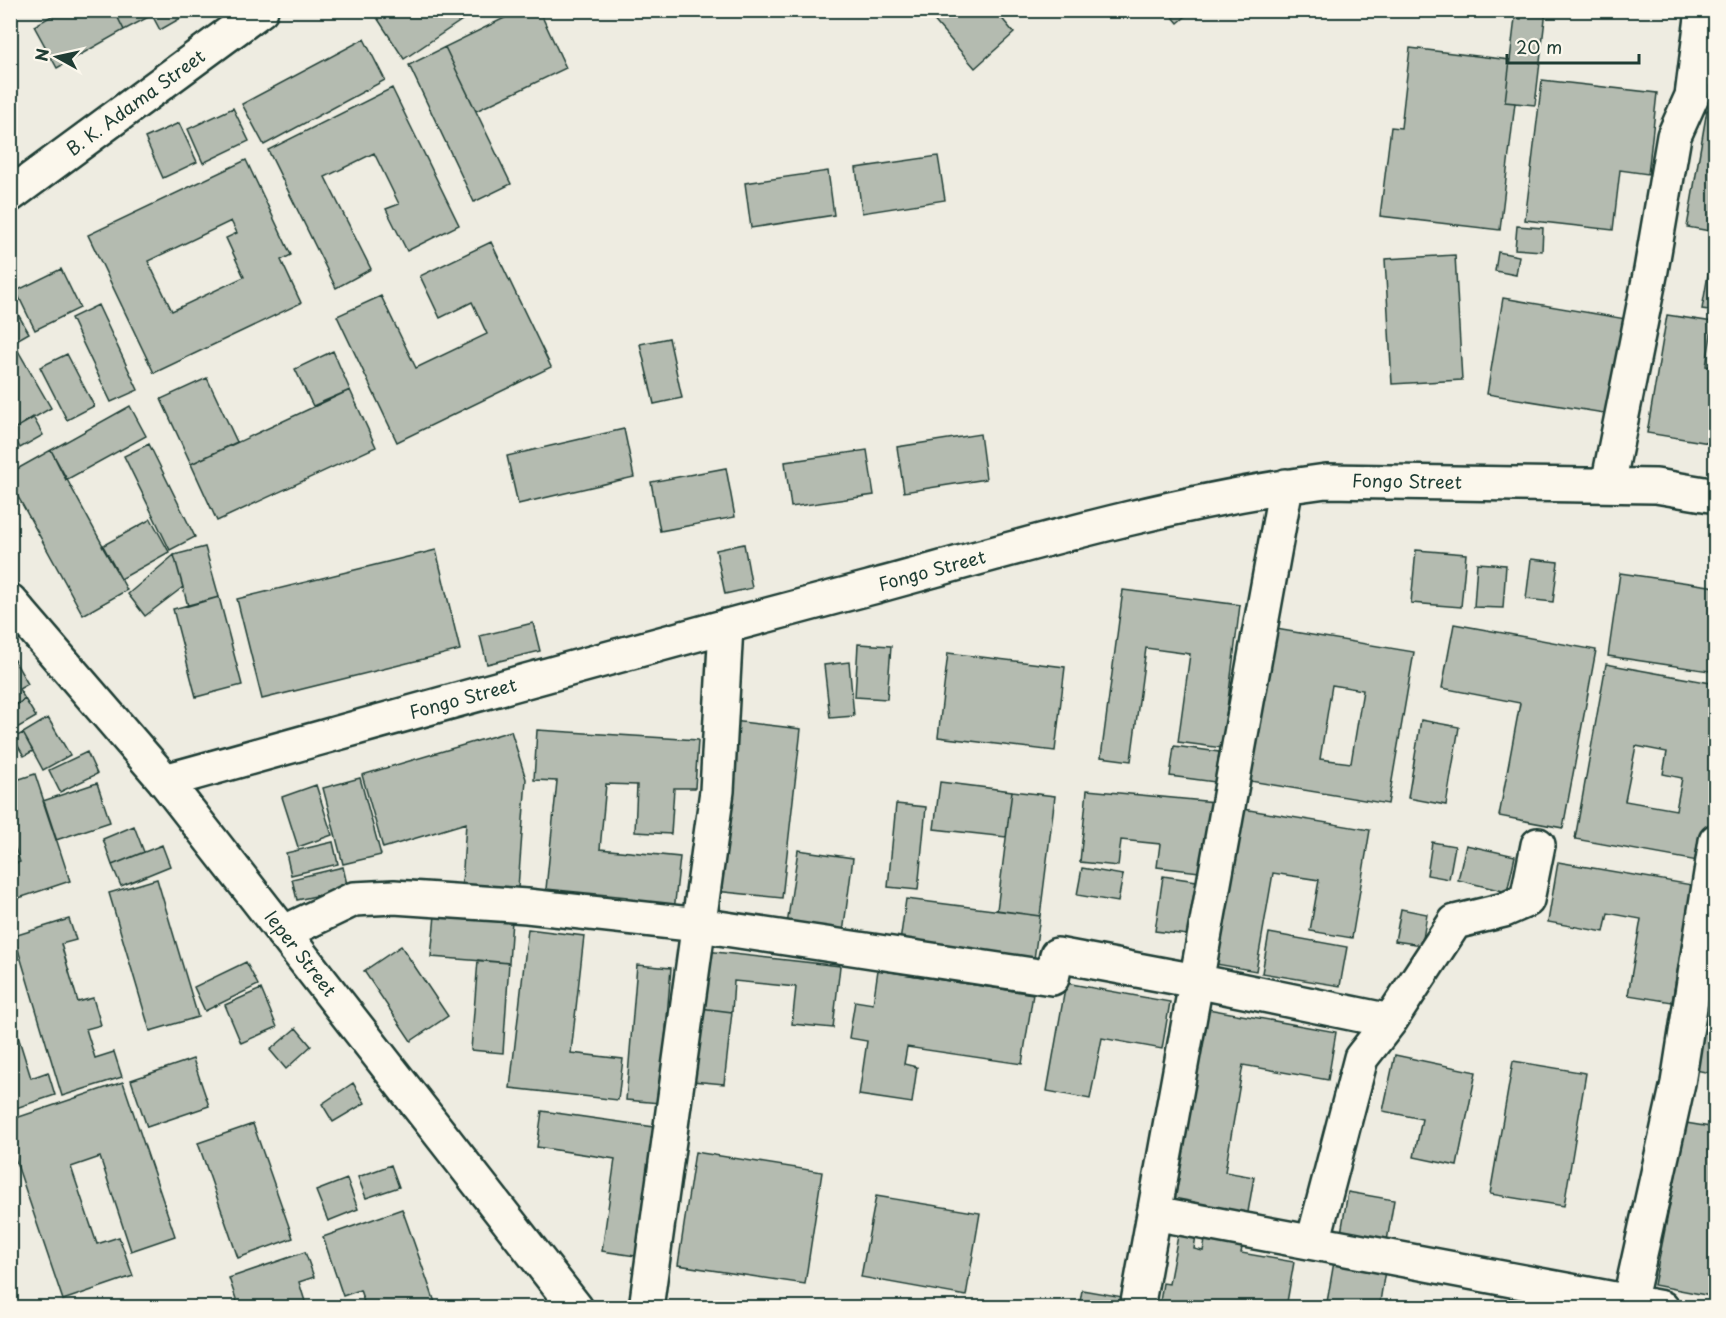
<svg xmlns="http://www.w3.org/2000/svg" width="1726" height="1318" viewBox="0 0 1726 1318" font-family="'Playpen Sans',sans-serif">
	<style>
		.building { fill: #b4bbb0; stroke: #1f3d34; stroke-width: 1.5; fill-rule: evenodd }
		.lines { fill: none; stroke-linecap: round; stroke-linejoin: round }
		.minor-casing { stroke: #1f3d34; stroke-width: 38 }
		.tertiary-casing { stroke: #1f3d34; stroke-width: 38 }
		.trunk-casing { stroke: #1f3d34; stroke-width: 38 }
		.minor { stroke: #fbf7ec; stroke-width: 33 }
		.tertiary { stroke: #fbf7ec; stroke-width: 33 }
		.trunk { stroke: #fbf7ec; stroke-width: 33 }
		.labels { text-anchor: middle; stroke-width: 4.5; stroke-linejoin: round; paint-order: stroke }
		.street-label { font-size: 18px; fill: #1f3d34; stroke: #fbf7ec }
	</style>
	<rect width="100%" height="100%" fill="#eeece1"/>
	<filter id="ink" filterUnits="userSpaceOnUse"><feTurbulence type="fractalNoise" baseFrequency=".0167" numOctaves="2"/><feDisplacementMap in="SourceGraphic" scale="12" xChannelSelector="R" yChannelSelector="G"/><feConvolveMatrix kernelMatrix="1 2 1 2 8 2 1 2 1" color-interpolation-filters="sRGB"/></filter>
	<g filter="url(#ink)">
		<path class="building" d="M62,10H114L124,30L57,68L34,26Z
			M114,10H195L160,30L152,15L124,30Z
			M372,10H477L404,59Z
			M521,10H539L566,68L476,111L445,47Z
			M925,10H995L1014,33L975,68Z
			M1167,10H1193L1178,23Z
			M1522,10H1546L1535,105L1505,102L1515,18L1521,19Z
			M364,39L385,80L264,145L242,104Z
			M445,47L511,184L474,202L409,65Z
			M1410,48L1510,60L1505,102L1515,103L1500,230L1380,216L1391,127L1401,128Z
			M1542,80L1657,93L1648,174L1620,170L1613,230L1525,220Z
			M392,88L459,225L407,251L386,209L399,204L374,153L325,177L371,269L336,288L268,150Z
			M233,108L249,141L203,163L188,129Z
			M1707,110L1716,112V232L1687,227Z
			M179,123L197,162L163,178L145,138Z
			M938,156L945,200L862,213L856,168Z
			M246,160L291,255L281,260L301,303L154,373L88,235ZM231,221L237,233L226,238L244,277L172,311L148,261Z
			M828,171L834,215L751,228L745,183Z
			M1517,226L1543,228L1542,251L1515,249Z
			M491,242L551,367L397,442L337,316L381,296L416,368L487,334L472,302L440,318L420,276Z
			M1498,252L1519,256L1516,275L1495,271Z
			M1455,255L1462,380L1392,384L1385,259Z
			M1710,263L1716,264V311L1702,309Z
			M61,269L80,308L35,330L16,291Z
			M1503,298L1626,319L1610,414L1487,394Z
			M10,301L29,333L13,342L51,408L11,431Z
			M98,305L138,390L111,402L71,318Z
			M1667,315L1713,322L1706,366L1716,367V444L1647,433Z
			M669,338L682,398L654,404L640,344Z
			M333,351L350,390L313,406L295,369Z
			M67,354L94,406L67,420L40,367Z
			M207,378L237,442L191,464L161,399Z
			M350,390L376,447L217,521L191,464Z
			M130,406L146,436L66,480L51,450Z
			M33,417L43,435L20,448L11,431Z
			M624,429L634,477L518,504L507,456Z
			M980,434L986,479L904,492L897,447Z
			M149,444L195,537L170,550L124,456Z
			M51,450L127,590L83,615L10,482V473Z
			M867,450L874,495L791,507L785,462Z
			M726,468L735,517L660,531L651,482Z
			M151,519L169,552L121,579L102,546Z
			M744,544L752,588L725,594L716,550Z
			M205,547L219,597L188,606L174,555Z
			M436,550L460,650L262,699L237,599Z
			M1416,550L1466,554L1461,607L1411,603Z
			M174,555L183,587L145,616L128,594Z
			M1531,559L1558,562L1553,602L1526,599Z
			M1477,563L1506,565L1503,608L1474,607Z
			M1620,573L1716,587V672L1608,656Z
			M1123,590L1240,605L1222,748L1178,742L1190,654L1146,648L1131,761L1101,757Z
			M219,597L242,685L196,697L173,609Z
			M533,623L540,651L487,664L480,636Z
			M1454,624L1596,650L1563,828L1499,816L1520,703L1442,688Z
			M1270,628L1414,652L1388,804L1244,780ZM1332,685L1363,690L1351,763L1320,759Z
			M858,644L891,646L887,699L855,697Z
			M948,653L1065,667L1055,751L938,737Z
			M14,660L28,684L19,689L25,699L10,709V662Z
			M849,662L854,716L830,718L824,665Z
			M1606,664L1716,684V788L1703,862L1575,839ZM1636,746L1667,752L1663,774L1682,778L1676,810L1625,801Z
			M25,699L36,717L10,732V709Z
			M48,718L70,755L43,770L23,733Z
			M1421,720L1459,727L1446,805L1408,798Z
			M733,721L801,729L782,898L715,891Z
			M537,730L698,740L695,788H674L671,834L635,832L637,785L606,784L600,849L680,857L674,911L626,906L627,897L546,889L557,781L534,780Z
			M511,731L526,779L518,888L462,884L466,823L383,848L362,775Z
			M23,733L33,751L24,756L13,738Z
			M1174,746L1219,752L1215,782L1170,776Z
			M87,752L97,774L60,792L49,770Z
			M35,774L70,881L10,901V865L20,862L12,840H10V782Z
			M360,778L381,855L343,864L323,788Z
			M940,782L1012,791L1006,837L934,829Z
			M97,783L110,822L56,840L43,801Z
			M316,785L332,835L298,847L282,797Z
			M1087,790L1215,802L1208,873L1157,867L1160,844L1121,840L1118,866L1080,862Z
			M1012,791L1055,796L1040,916L997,910Z
			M896,804L926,807L918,890L888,887Z
			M1243,809L1370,830L1352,938L1310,931L1319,880L1273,873L1256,971L1216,964Z
			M134,826L144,852L112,865L103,839Z
			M333,842L338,864L291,875L286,853Z
			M1432,842L1455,846L1449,879L1427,875Z
			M162,845L170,866L121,886L112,865Z
			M1466,845L1515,856L1507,892L1458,880Z
			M798,850L853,858L843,933L787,925Z
			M1558,862L1692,885L1672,1002L1628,995L1641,919L1608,913L1604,932L1548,922Z
			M343,867L348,889L297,900L292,879Z
			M1082,868L1123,875L1118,902L1077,895Z
			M1163,876L1203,882L1196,936L1155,931Z
			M157,879L198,1017L150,1031L109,893Z
			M906,899L1040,916L1034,959L900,942Z
			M1401,909L1427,914L1422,945L1395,941Z
			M435,915L512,920L509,963L431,957Z
			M69,919L76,940L61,944L78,1002L93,998L101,1025L86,1029L95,1058L114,1052L122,1077L62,1096L14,936Z
			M528,929L584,936L571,1053L623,1059L618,1100L510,1088Z
			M1269,933L1347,947L1340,986L1262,973Z
			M401,946L448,1016L411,1041L364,971Z
			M706,951L840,966L833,1028L792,1024L796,987L734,981L732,1012L700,1008Z
			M1716,954V1074L1695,1070Z
			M478,960L509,963L503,1053L471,1050Z
			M246,962L258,985L205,1011L194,987Z
			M637,965L671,968L660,1103L626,1100Z
			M878,970L1033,994L1022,1064L907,1047L904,1064L917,1067L912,1103L859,1095L867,1041L849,1038L855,1001L873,1004Z
			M1066,983L1170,1002L1162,1049L1102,1038L1090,1099L1047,1091Z
			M261,989L277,1027L241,1043L225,1005Z
			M700,1008L732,1012L724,1084L692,1081Z
			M1208,1009L1336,1032L1328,1080L1243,1065L1225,1172L1254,1177L1246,1224L1173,1211Z
			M13,1020L31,1078L48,1072L55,1095L10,1110V1021Z
			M296,1028L311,1046L286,1069L270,1050Z
			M1395,1055L1476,1072L1457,1166L1414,1157L1422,1119L1383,1111Z
			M193,1059L209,1106L147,1127L131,1080Z
			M1513,1061L1586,1073L1564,1206L1490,1194Z
			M123,1082L175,1236L131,1251L100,1157L71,1167L97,1244L119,1237L133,1276L63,1300L10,1144V1120Z
			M353,1083L365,1103L333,1122L322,1104Z
			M542,1111L661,1128L642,1257L602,1251L615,1159L537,1147Z
			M1686,1123L1716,1128V1225L1711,1249L1716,1250V1297L1654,1285Z
			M253,1124L293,1238L238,1258L198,1143Z
			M695,1152L822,1172L805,1284L678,1265Z
			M391,1165L399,1187L366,1198L358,1177Z
			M347,1179L358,1209L328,1221L316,1191Z
			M1348,1192L1394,1200L1386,1247L1340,1239Z
			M876,1196L980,1213L966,1296L861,1277Z
			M402,1209L437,1308H366L360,1290L343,1296L323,1237Z
			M1180,1225L1197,1228L1194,1249L1203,1251L1207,1230L1244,1237L1241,1253L1294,1262L1286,1308H1233L1214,1302L1213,1308H1159L1163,1283L1169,1284Z
			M305,1252L314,1277L299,1282L307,1308H239L229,1278Z
			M1335,1256L1386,1264L1379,1308H1326Z
			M1082,1290L1123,1297L1121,1308H1079Z"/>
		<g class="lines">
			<defs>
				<path id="minor" d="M1608,485L1651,270L1674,136L1692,96L1703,10
					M165,781C400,716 634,650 869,588C1019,547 1171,501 1326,481L1656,486L1716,496
					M283,933L354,899L394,897L527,906L699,925L1052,978L1057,955L1196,981L1390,1021
					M1154,1213L1662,1308
					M1313,1242L1361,1058L1390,1021L1455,922L1504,910L1527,900L1538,845
					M646,1308L717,791L726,626
					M1137,1308L1286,486
					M1628,1308L1678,1083L1716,841"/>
				<path id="tertiary" d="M10,601L165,781L576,1308"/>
				<path id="trunk" d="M10,195L261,10"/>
			</defs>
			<use href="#minor" class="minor-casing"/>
			<use href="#tertiary" class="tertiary-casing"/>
			<use href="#trunk" class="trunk-casing"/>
			<use href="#minor" class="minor"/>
			<use href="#tertiary" class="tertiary"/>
			<use href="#trunk" class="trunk"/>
		</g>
	</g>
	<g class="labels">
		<g class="street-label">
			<text transform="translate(136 103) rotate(-36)" y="6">B. K. Adama Street</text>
			<text transform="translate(1407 482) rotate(1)" y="6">Fongo Street</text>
			<text transform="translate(932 571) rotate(-15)" y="6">Fongo Street</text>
			<text transform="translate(463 699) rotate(-15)" y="6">Fongo Street</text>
			<text transform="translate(300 954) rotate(52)" y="6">Ieper Street</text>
		</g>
	</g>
	<rect width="1726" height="1318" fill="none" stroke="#fbf7ec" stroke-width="36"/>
	<rect x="18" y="18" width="1690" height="1282" fill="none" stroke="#1f3d34" stroke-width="2" filter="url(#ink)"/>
	<g transform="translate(57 57) rotate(278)" stroke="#fbf7ec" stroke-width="4.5" paint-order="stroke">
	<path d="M0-4.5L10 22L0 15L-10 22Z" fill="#1f3d34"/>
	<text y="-9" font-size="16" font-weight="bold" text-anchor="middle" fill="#1f3d34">N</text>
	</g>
	<path d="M1507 54v9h132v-9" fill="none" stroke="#1f3d34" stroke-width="3"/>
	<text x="1516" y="54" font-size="18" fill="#1f3d34" stroke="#fbf7ec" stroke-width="4.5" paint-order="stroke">20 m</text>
</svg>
